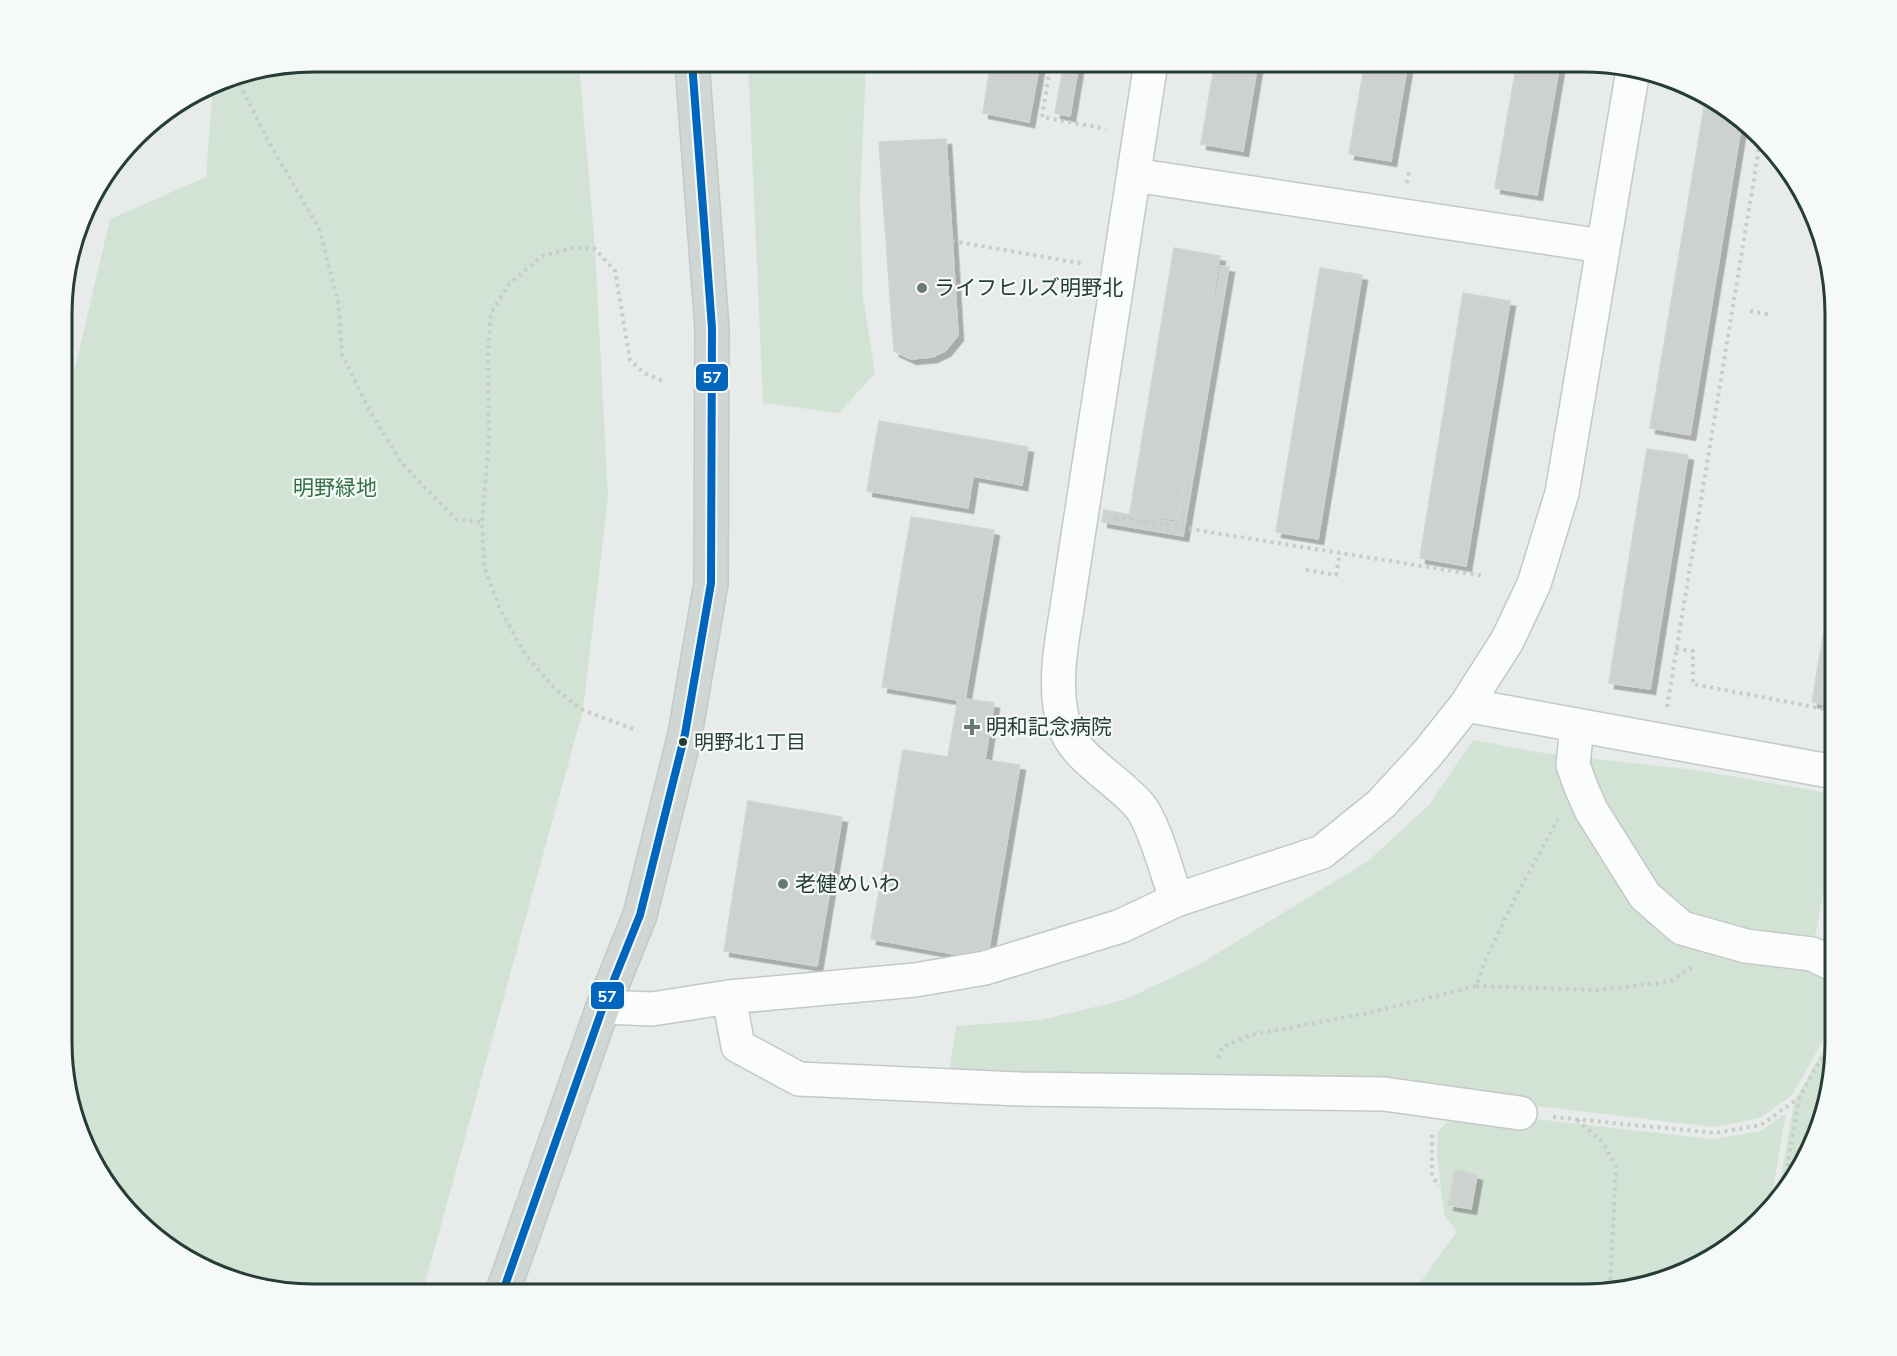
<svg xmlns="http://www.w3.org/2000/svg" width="1897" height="1356" viewBox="0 0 1897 1356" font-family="'Nunito Sans','Noto Sans JP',sans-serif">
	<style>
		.green { fill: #d2e3d5 }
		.building { fill: #cdd2d0; stroke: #d0d4d2; stroke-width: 1.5; filter: url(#shadow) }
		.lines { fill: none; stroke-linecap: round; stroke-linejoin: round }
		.minor-casing { stroke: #c4c8c6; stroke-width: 36 }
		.primary-casing { stroke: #c2cac7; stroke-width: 36 }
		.path { stroke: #c6cdc9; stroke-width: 4; stroke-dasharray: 3 4.5; stroke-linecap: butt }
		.minor { stroke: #fbfcfc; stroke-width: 33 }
		.primary { stroke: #cfd6d3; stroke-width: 33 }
		.bus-1-casing { stroke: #f5f9f7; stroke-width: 12 }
		.bus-1 { stroke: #0065bd; stroke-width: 8 }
		.poi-dot { fill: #697a73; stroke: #f5f9f7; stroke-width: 2 }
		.bus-dot { fill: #253d34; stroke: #f5f9f7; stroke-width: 2 }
		.labels { text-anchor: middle; stroke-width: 4.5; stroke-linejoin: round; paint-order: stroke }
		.bus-label { font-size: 20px; fill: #253d34; stroke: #f5f9f7; text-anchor: start }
		.poi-label { font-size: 21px; fill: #253d34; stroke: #f5f9f7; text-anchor: start }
		.park-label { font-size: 21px; fill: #337043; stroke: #f5f9f7 }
		.rim { fill: none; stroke: #253d34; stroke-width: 3 }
		.line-badge { stroke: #f5f9f7; stroke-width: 2 }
		.badge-label { font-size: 16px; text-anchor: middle; font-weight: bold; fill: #fff }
	</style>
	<defs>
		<filter id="shadow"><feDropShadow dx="5.5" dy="5.5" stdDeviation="0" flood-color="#0004"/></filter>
	</defs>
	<rect width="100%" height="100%" fill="#e7ebe9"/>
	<path class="green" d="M313,62H579L595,249L608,497L583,710L422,1294H298L218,1275L160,1242L95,1168L64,1074V415L110,219L206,177L213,84L218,81Z
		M748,62H866L860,202L863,298L875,373L839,413L763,403Z
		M1473,740L1543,753L1695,770L1835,794V830L1812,954L1823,972L1835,982V1019L1792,1095L1760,1118L1714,1127L1384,1088L949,1073L956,1026L1041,1020L1124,1000L1200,964L1368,861L1429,805Z
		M1835,1029V1058L1822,1123L1783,1196L1777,1201L1794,1102Z
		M1465,1111L1713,1139L1761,1131L1786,1113L1770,1207L1694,1269L1583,1294H1412L1457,1231L1444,1215L1437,1155L1438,1132L1449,1120Z"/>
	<path class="building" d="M991,62H1040L1029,122L983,113Z
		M1064,62H1079L1070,116L1055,113Z
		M1215,62H1258L1243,151L1201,144Z
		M1365,62H1408L1391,161L1349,154Z
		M1517,62H1560L1537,195L1495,188Z
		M1706,96L1737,114L1742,121L1690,435L1650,428Z
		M946,139L958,335L945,351L932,357L911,359L894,351L879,142Z
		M1174,248L1220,256L1177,520L1130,513Z
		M1221,266L1229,267L1183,536L1102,522L1104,510L1178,523Z
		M1320,268L1362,275L1318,539L1276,532Z
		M1463,293L1510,301L1466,566L1420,558Z
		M879,421L1028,447L1022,485L973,476L968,508L867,491Z
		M1647,449L1688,455L1650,689L1609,683Z
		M911,517L994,530L965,699L994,703L985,760L1020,765L987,960L871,939L903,750L948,757L958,700L882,687Z
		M1835,567V707L1812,702Z
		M748,801L842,817L817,966L724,951Z
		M1455,1170L1477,1175L1471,1209L1448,1205Z"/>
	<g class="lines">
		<defs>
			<path id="minor" d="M1151,62L1070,588C1064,632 1051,682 1064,725C1074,759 1122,782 1142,809C1156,830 1168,875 1176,900
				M1134,175L1602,246
				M1466,705L1835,772
				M1577,726L1573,765L1581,787L1591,810L1645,896L1682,928L1746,946L1812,954L1835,965
				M729,997L738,1046L799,1079L1020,1089L1384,1094L1520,1113
				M603,1007L652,1009L729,997L915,980L985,968L1121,926L1176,900L1322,852L1381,804L1427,754L1466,705L1507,641L1534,584L1562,493L1633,70"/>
			<path id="primary" d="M502,1294L603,1007L640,915L685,734L711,583L712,328L692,62"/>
		</defs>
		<use href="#minor" class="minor-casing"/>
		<use href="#primary" class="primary-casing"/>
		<path class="path" d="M1051,62L1042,117L1106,129
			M236,77L271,146L319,228L338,301L342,354L366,404L400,461L436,499L457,520L482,522
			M1407,183L1409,172
			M952,241L1085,264
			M1750,311L1772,315
			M1115,517L1484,576
			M1306,570L1336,575L1340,553
			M1676,649L1693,651V684L1835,711
			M1667,707L1760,142
			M633,729L583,710L555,689L525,654L500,609L484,567L482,522L489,439L488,351L491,313L509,284L542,256L576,247L595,249L615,271L630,360L644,373L665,382
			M1476,986L1597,990L1669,982L1693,967
			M1218,1058L1222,1047L1251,1035L1368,1013L1476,986L1486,959L1514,900L1558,819
			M1553,1117L1715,1133L1761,1125L1799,1098L1835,1034
			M1577,1120L1603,1142L1616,1167L1610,1288
			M1432,1135V1176L1439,1186
			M1782,1196L1799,1099"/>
		<use href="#minor" class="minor"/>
		<use href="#primary" class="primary"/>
		<defs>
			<path id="bus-1" d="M502,1294L603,1007L640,915L685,734L711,583L712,328L692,62"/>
		</defs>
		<use href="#bus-1" class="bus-1-casing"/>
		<use href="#bus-1" class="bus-1"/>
	</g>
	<g class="poi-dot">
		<circle cx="922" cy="288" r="6"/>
		<path d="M969 718h6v6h6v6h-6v6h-6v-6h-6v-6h6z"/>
		<circle cx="783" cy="884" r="6"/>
	</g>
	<circle class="bus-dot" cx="683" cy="742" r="5"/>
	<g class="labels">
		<g class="bus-label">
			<text x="694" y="749">明野北1丁目</text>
		</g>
		<g class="poi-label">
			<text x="934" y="295">ライフヒルズ明野北</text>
			<text x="986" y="734">明和記念病院</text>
			<text x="795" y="891">老健めいわ</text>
		</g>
		<g class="park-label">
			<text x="335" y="495">明野緑地</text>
		</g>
	</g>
	<path d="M0 0H1897V1356H0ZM314 72H1583A242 242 0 0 1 1825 314V1042A242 242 0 0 1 1583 1284H314A242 242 0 0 1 72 1042V314A242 242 0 0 1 314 72Z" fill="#f5f9f7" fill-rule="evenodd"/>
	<path class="rim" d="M314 72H1583A242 242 0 0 1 1825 314V1042A242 242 0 0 1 1583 1284H314A242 242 0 0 1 72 1042V314A242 242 0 0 1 314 72Z"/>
	<g class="line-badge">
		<rect x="695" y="363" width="34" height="29" rx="6" fill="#0065bd"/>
		<rect x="590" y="981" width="35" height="29" rx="6" fill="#0065bd"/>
	</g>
	<g class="badge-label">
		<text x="712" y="383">57</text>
		<text x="607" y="1002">57</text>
	</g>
</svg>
